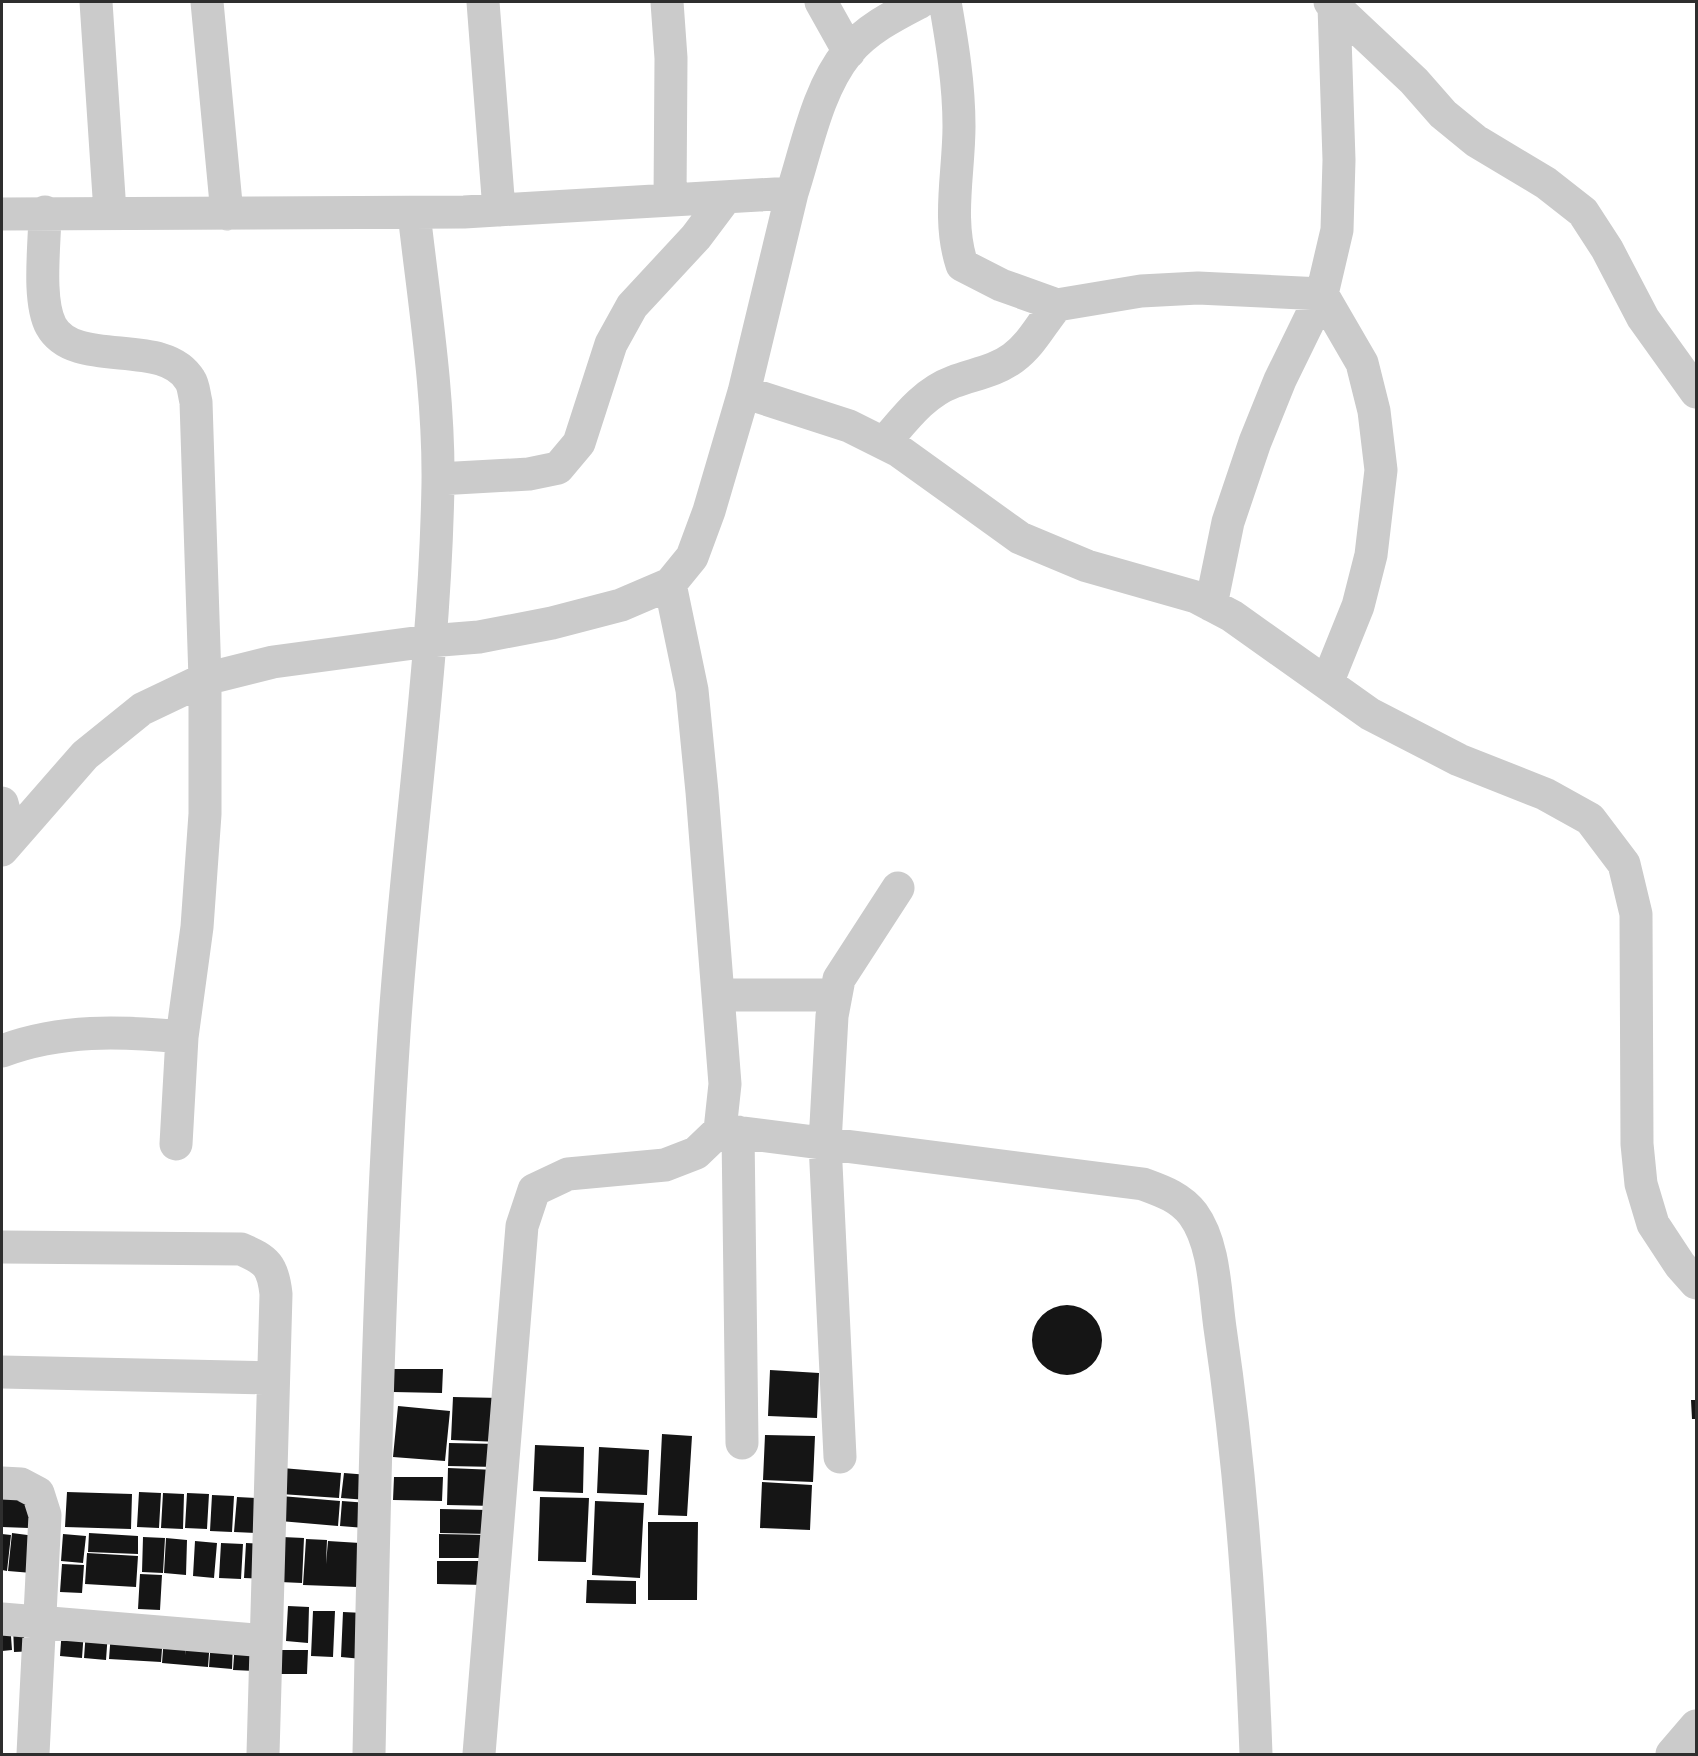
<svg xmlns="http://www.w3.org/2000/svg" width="1698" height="1756" viewBox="0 0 1698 1756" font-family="'DejaVu Sans',sans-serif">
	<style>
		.building { fill: #151515 }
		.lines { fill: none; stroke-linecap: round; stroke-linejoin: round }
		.minor { stroke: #cbcbcb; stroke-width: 33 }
	</style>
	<rect width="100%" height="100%" fill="#fff"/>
	<path class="building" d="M1032 1340a35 35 0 1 1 70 0a35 35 0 1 1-70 0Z
		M394,1369H443L442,1393L393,1392Z
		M770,1370L819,1373L817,1418L768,1416Z
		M453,1397L501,1398L500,1442L451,1440Z
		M1691,1400H1696V1419H1692Z
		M398,1406L450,1411L445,1461L393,1457Z
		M662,1434L692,1436L687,1516L658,1515Z
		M765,1435L815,1436L813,1482L763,1480Z
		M449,1443L498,1444L497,1467L448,1466Z
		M535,1445L584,1447L583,1493L533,1491Z
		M599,1447L649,1450L647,1495L597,1493Z
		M282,1468L341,1473L339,1498L281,1494Z
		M448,1468L496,1470L495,1506L447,1505Z
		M344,1473L369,1475L367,1500L341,1498Z
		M394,1477H443L442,1501L393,1500Z
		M762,1482L812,1485L810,1530L760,1528Z
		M67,1492L132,1494L131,1529L65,1527Z
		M139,1492L161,1493L159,1528L137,1527Z
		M2,1493L31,1494L29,1528L2,1527Z
		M163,1493L184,1494L183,1529L161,1528Z
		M187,1493L209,1494L207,1529L185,1528Z
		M212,1495L234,1496L232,1532L210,1531Z
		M281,1496L340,1501L338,1526L280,1521Z
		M237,1497L258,1498L256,1533L234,1532Z
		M540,1497L589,1498L586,1562L538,1561Z
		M342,1501L368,1503L365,1528L340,1526Z
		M595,1501L644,1503L640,1578L592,1575Z
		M440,1509L489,1510V1534L440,1533Z
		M648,1522H698L697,1600H648Z
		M12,1533L35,1536L32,1573L8,1571Z
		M89,1533L138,1536V1554L88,1552Z
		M2,1534L11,1535L7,1571L2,1570Z
		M63,1534L86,1536L83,1563L61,1561Z
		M439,1534L488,1535L487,1558H439Z
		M143,1537L165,1538L163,1573L142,1572Z
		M282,1537L304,1538L302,1583L280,1582Z
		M166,1538L187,1540L186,1575L164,1573Z
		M306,1539L327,1540L326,1564L328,1541L360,1543L358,1587L303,1585Z
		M195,1541L217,1543L214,1578L193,1576Z
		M221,1543L243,1544L241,1579L219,1578Z
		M246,1543L267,1544L265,1579L244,1578Z
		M87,1553L138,1556L136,1587L85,1584Z
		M437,1561H486V1585L437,1584Z
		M62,1564L84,1565L82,1593L60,1592Z
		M140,1574L162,1575L160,1610L138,1609Z
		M587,1580L636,1581V1604L586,1603Z
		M288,1606L309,1607L308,1643L286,1641Z
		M313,1611H335L333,1657L311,1656Z
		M343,1612L364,1613L362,1659L341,1657Z
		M2,1623H10L12,1650L2,1651Z
		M13,1625L36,1651L14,1652Z
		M62,1628L84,1630L82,1658L60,1656Z
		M86,1630L108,1632L106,1660L84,1658Z
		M111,1632L163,1636L161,1662L109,1659Z
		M164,1636L186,1638L185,1655L187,1638L210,1640L208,1667L162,1663Z
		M211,1640L233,1642L232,1669L209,1667Z
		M235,1642L258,1643L255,1671L233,1670Z
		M281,1650H308L307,1674H280Z"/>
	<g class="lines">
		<path class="minor" d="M96,2L110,212
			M207,2L227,214
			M483,2L499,210
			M667,2L671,58L670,200
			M821,2L849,52
			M945,2C952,42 959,84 959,126C959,173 947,219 962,265L1001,285L1057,305
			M1330,2L1414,81L1443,114L1476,141L1546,183L1583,212L1607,249L1643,318L1696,392
			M45,212C45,242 37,300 51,326C75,370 164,336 190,380C194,386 194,395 196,402L205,679V814L197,927L182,1037L176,1144
			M2,214L464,212L792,193C807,147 817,90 848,52C867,29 895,15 920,2
			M744,392L849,426L899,451L1020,538L1087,566L1196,597L1232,616L1370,714L1459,760L1545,794L1590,819L1624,864L1636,914L1637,1144L1641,1184L1653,1224L1680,1265L1696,1283
			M884,443C904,420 923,393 953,382C973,374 994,372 1013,358C1032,344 1041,324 1057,305L1141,291L1198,288L1322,294L1362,363L1374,411L1381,470L1371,555L1358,606L1327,683
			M438,479L529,474L558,468L579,443L611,344L632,306L696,237L726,197
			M1211,605L1228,522L1255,442L1280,380L1322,294L1337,230L1339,160L1334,6
			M2,803L11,837
			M2,850L85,755L142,709L205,679L273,662L429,641L479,637L552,623L621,605L670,584L692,557L709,511L744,392L792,193
			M718,995H836
			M2,1051C61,1029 120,1031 182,1037
			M720,1130L1143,1184C1162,1191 1180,1197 1193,1214C1215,1244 1215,1293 1220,1328C1241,1470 1251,1611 1256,1754
			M738,1132L742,1443
			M2,1247L241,1249C267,1260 273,1266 276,1294L263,1754
			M2,1372L273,1378
			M840,1457L825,1143L832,1016L839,979L898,888
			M2,1483L21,1484L38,1493L45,1515L33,1754
			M2,1619L266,1641
			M369,1754C374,1514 378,1273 394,1033C406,850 435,667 438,483C439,393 424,302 414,213
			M479,1754L522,1226L534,1190L568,1174L665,1165L696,1153L720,1130L725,1084L702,792L692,690L670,584
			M1672,1754L1696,1726"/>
	</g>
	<rect width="1698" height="1756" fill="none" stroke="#2e2e2e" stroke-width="6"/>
</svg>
